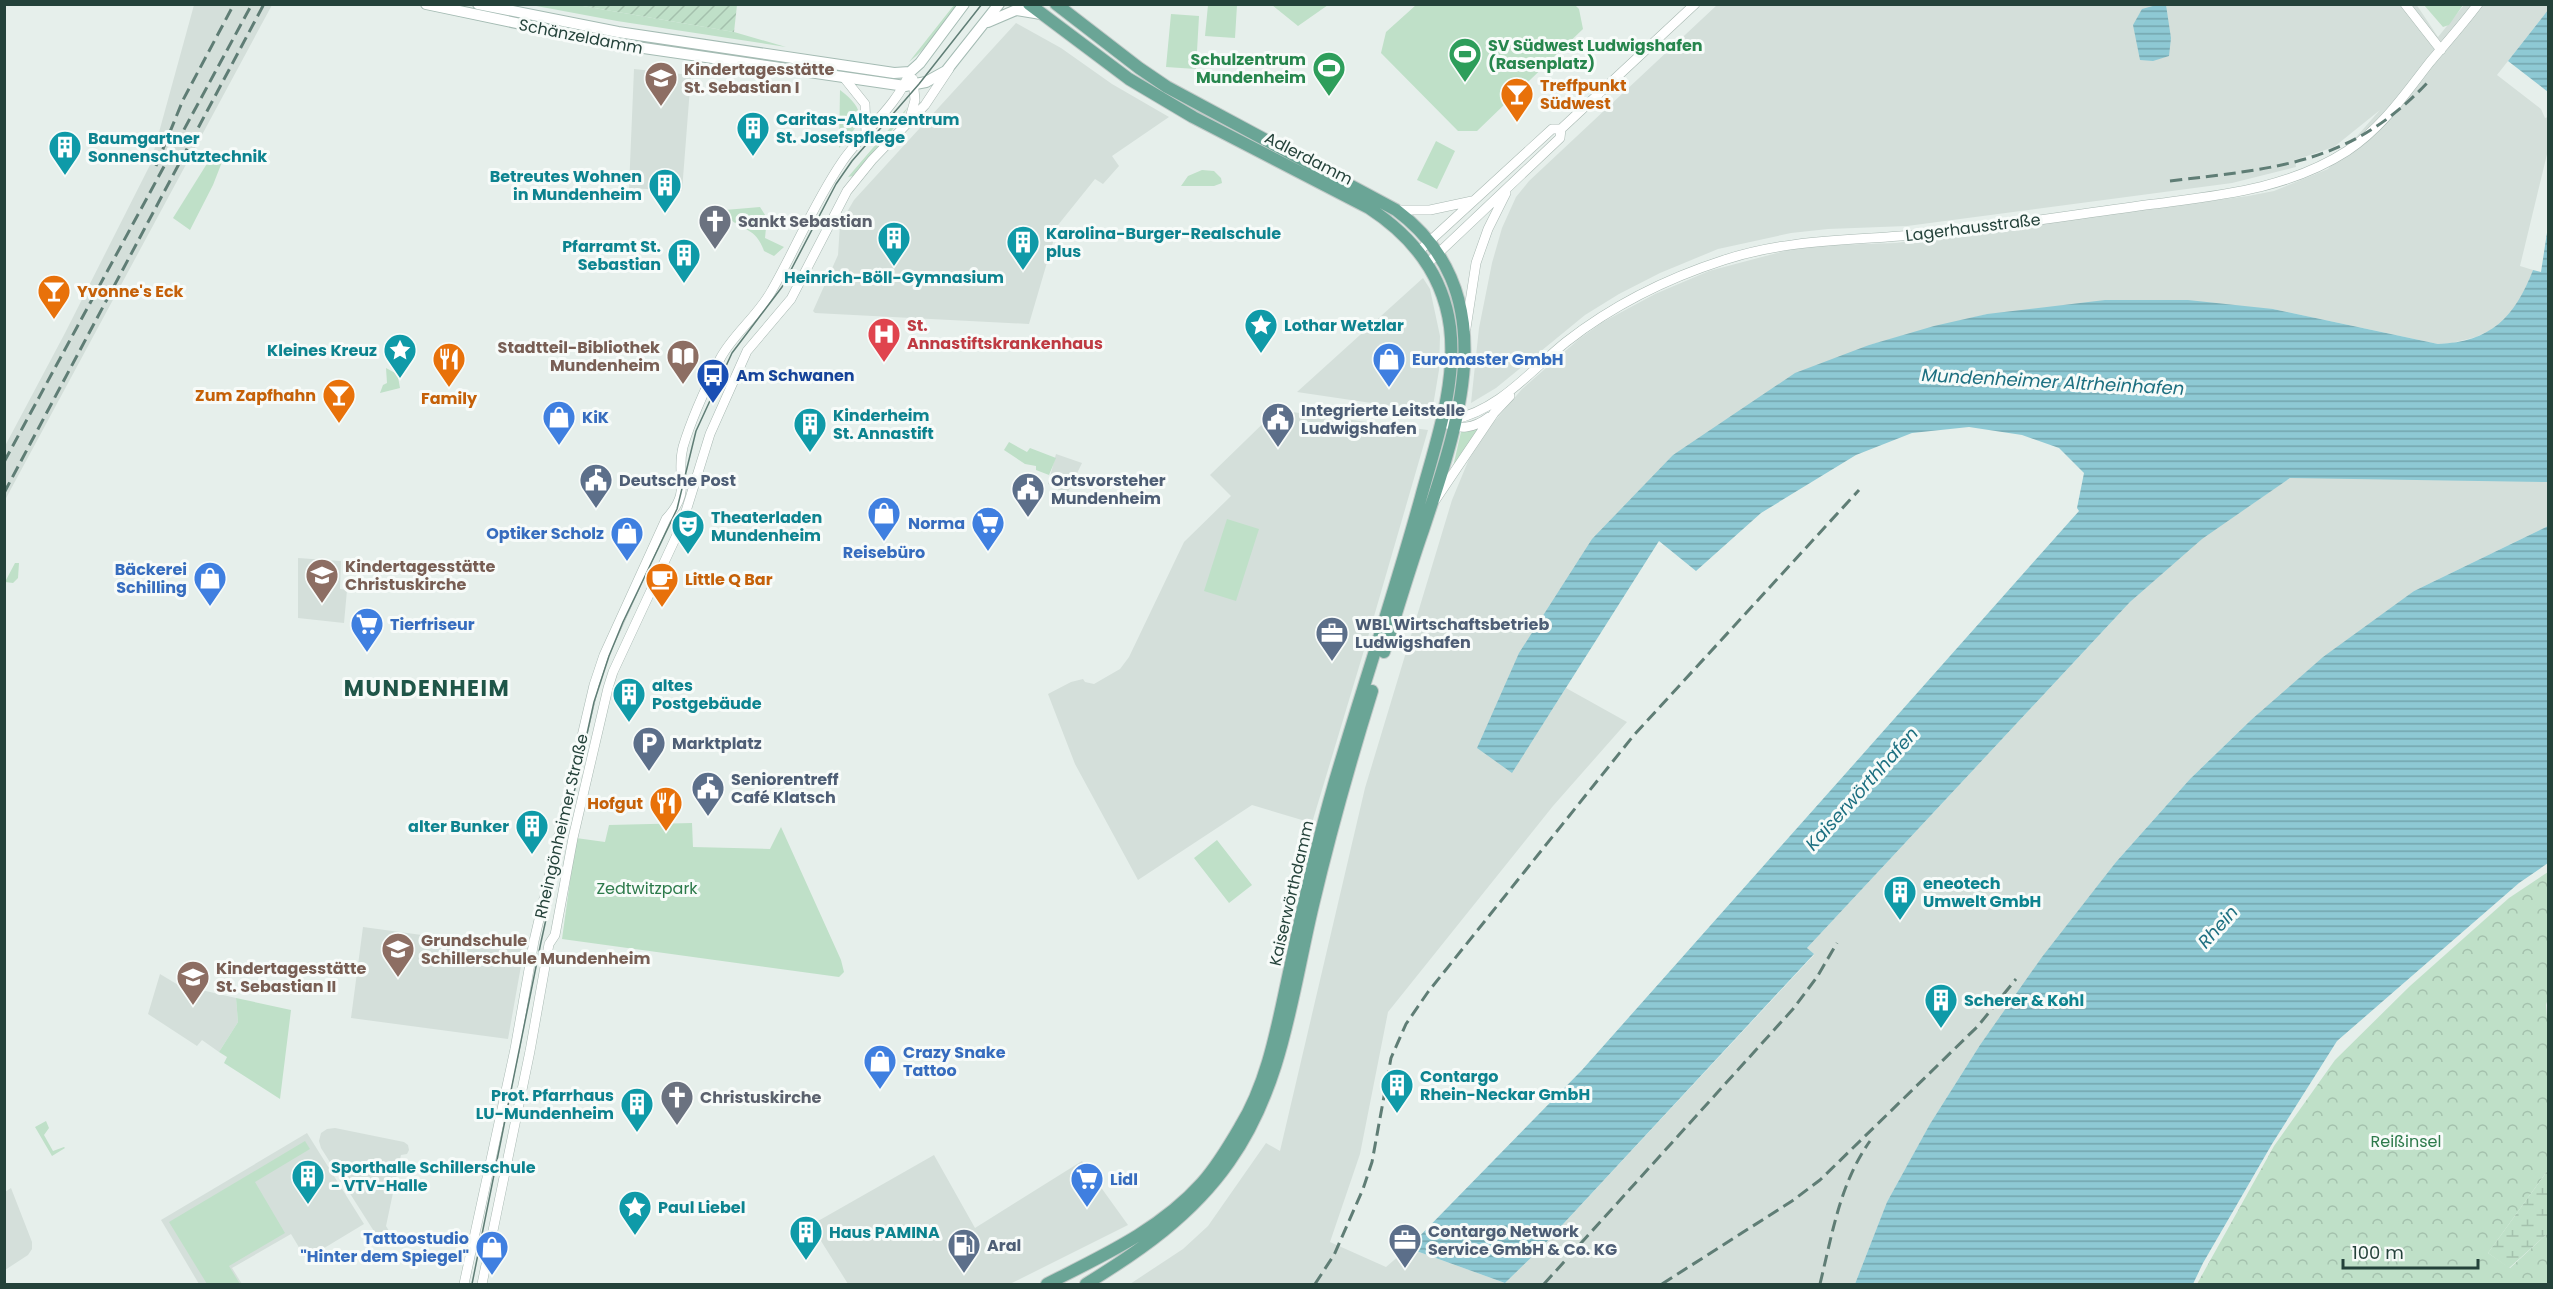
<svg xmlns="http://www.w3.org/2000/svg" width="2553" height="1289" viewBox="0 0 2553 1289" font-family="Poppins,sans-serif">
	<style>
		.built { fill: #d4dfda }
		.green { fill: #bfe0c8 }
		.forest { fill: url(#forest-crowns) }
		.wetland { fill: url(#wetland-marsh) }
		.garden { fill: url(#garden-furrows) }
		.water { fill: url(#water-rules) }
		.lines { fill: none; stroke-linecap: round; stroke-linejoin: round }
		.tertiary-casing { stroke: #a8b8b2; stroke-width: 10 }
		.secondary-casing { stroke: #a4bbb3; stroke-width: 12 }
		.primary-casing { stroke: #c2cac8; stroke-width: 14 }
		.tertiary { stroke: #fff; stroke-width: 9 }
		.secondary { stroke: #fff; stroke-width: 10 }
		.primary { stroke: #6aa596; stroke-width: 12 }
		.tram { stroke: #5f7d75; stroke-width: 1.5 }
		.rail { stroke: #5f7d75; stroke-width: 3; stroke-dasharray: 12 6; stroke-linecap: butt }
		.labels { text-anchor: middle; stroke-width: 6; stroke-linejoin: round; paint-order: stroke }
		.street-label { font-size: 16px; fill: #24423a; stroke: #f7fbf9 }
		.leisure-label { font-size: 16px; font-weight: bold; fill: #27864d; stroke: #f7fbf9; text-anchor: start }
		.education-label { font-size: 16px; font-weight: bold; fill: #785e54; stroke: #f7fbf9; text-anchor: start }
		.food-label { font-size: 16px; font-weight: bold; fill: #c56008; stroke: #f7fbf9; text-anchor: start }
		.culture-label { font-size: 16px; font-weight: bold; fill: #0d838f; stroke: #f7fbf9; text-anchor: start }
		.worship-label { font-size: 16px; font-weight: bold; fill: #5b616d; stroke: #f7fbf9; text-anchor: start }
		.health-label { font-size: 16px; font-weight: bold; fill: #be3a42; stroke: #f7fbf9; text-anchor: start }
		.shop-label { font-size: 16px; font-weight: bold; fill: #366cbe; stroke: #f7fbf9; text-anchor: start }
		.transit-label { font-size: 16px; font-weight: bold; fill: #164399; stroke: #f7fbf9; text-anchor: start }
		.service-label { font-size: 16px; font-weight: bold; fill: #4e5e75; stroke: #f7fbf9; text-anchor: start }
		.park-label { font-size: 16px; fill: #2d7a4b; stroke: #f7fbf9 }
		.water-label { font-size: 18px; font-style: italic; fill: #1c6f80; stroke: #f7fbf9 }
		.district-label { font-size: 22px; font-weight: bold; letter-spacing: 1.5px; fill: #1f5548; stroke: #f7fbf9 }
	</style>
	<defs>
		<pattern id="forest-crowns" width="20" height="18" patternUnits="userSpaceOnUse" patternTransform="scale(1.5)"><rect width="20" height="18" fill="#bfe0c8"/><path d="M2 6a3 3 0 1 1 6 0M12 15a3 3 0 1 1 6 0" fill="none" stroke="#a4c1ad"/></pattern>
		<pattern id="wetland-marsh" width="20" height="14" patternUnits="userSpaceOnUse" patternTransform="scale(1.5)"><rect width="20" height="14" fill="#bfe0c8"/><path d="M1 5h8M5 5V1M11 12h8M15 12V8" fill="none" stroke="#a4c1ad"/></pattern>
		<pattern id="garden-furrows" width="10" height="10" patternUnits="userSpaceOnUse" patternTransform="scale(1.5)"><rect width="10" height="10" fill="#bfe0c8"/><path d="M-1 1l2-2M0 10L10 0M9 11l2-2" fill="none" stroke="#a4c1ad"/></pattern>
		<pattern id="water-rules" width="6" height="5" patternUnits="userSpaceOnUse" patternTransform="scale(1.5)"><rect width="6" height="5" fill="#8ec9d4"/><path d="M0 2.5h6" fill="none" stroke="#74a5ad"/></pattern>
	</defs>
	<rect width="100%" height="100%" fill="#e6efeb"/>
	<path class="built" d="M2416,4L2438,37L2464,5H2548V10L2497,75L2541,109L2545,118L2548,117V150L2520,266L2533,270L2524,294L2513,312L2497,327L2476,337L2452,343L2438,344L2273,309L1987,314L1869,345L1673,455L1511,773L1566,688L1627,722L1553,806L1388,1012L1360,1154L1330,1242L1386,1267L1408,1248L1505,1283L1539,1250L1814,955L1807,948L2130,602L2201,539L2290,478L2325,471L2548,482V526L2414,591L2251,720L2190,779L2116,862L1980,1045L1932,1121L1887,1202L1855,1284H1130L1183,1249L1208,1226L1266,1143L1280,1151L1365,788L1452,500L1469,459L1493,423L1522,389L1579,339L1603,322L1655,294L1709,271L1792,249L1831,245L1896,243L2248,196L2274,191L2328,169L2380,110L2334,147L2295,160L2296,167L2232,183L1907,226L1828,229L1791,233L1718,249L1660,273L1619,294L1585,315L1496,388L1471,403L1479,328L1492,263L1502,228L1516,197L1529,181L1717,5Z
		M194,5H272L5,500V446L65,333L150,165Z
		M1016,23L1061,48L1112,84L1169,117L1112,156L1119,166L1103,184L1095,179L1058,225L1029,324L815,313L813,311L838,255L840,224L854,200Z
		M634,69L691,75L682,191L629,188Z
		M1423,278L1430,289L1440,336L1439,370L1432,412L1297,392Z
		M1277,410L1428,430L1368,637L1312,823L1252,805L1138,880L1075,764L1048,694L1071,682L1083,679L1085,682L1094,684L1120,669L1129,657L1184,542L1231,496L1210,475Z
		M1056,454L1082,463L1067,494L1048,484Z
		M298,558L341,561L340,589L347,590L344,623L298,618Z
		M363,927L524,949L508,1039L351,1018Z
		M160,974L195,995L197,989L236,998L238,1022L219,1052L202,1040L197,1046L148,1014Z
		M335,1128L404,1142L408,1145L409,1150L407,1154L401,1155L386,1226L389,1231L388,1236L383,1239L377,1236L321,1148L319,1141L321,1133L327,1129Z
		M307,1133L364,1224L306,1259L291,1234L232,1268L242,1284H199L161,1220Z
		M934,1155L975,1228L1082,1161L1128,1225L1010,1284H848L811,1225Z
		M11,1188L32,1242V1249L28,1255L5,1270V1192Z"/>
	<path class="green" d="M531,5H577L734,32L786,47L617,21Z
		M954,5H957C942,24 928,48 909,62Z
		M1208,5H1237L1235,38L1205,36Z
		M1272,5H1328L1298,26Z
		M1416,5H1575L1579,9L1583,29L1477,131H1458L1381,53L1386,32Z
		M2424,5H2463L2449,25L2443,27Z
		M1171,14L1199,16L1196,69L1166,67Z
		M840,90C870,113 861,123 839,148Z
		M908,107L899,122L853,176L848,177Z
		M1436,141L1455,151L1437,189L1417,180Z
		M213,154L222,162L213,185L190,230L173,218Z
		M1202,170L1214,171L1221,178L1222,183L1214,186H1181L1188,176Z
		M760,207L767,218L765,238L784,247L774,256L764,251C756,227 742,231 726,216L725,210Z
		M386,368L397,374L400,371L403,373L398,377L400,388L380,393L383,385L387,383Z
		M1481,428L1453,467L1461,432Z
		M1009,442L1027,452L1030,448L1056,458L1049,475L1036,470V466L1025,464L1004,450Z
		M1227,519L1259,529L1236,601L1204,591Z
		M15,563H19L18,578L13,583L5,582Z
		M692,823L693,847L770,849L781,827L841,960L844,972L839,977L562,939L576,838L605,842L609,825Z
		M1217,840L1252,885L1229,903L1194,858Z
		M236,998L291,1010L280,1099L224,1063L227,1057L219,1052L238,1022Z
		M46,1121L49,1128L44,1135L53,1151L64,1147L65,1148L52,1156L35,1127Z
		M305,1141L310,1149L255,1182L285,1233L229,1266L240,1284H207L169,1222Z"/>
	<path class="forest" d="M2548,872V998L2546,1005L2548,1032V1170L2488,1253L2510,1268L2548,1233V1284H2197L2274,1146L2335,1060L2410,986L2509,898Z"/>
	<path class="wetland" d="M2548,1170V1233L2509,1268L2488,1253Z"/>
	<path class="garden" d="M577,5L737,4V5L734,32Z"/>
	<path class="water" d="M2160,4L2166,5L2171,38L2169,56L2153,61L2140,60L2133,25L2142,9Z
		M2548,10V92L2508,61Z
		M2548,226V482L2290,478L2202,539L2130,602L1807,948L1814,954L1539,1250L1505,1283L1408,1248L1582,1070L2079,511L2077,508L2084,473L2059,448L2022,435L1969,427L1912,433L1856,455L1761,513L1696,571L1659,541L1512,773L1477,748L1519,653L1592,539L1673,455L1795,373L1869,345L1934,326L1987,314L2105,300H2188L2273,309L2438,344C2491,342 2515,317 2533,270L2541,272Z
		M2548,526V863L2519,883L2337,1041L2272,1144L2203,1263L2193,1284H1855L1887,1202L1930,1124L1980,1045L2042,957L2116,862L2190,779L2251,720L2323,657L2414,591Z"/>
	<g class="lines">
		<defs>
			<path id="tertiary" d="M2405,4L2441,50
				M845,79L865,104L866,134
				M910,118L915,100L913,79
				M1396,210H1430L1472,201
				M1419,251L1552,129H1561
				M1428,263L1560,138L1561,129L1695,4
				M1466,328L1476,263L1488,229L1506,193
				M1452,420C1500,410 1530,371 1566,342C1612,306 1668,278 1724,260C1791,238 1855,241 1924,234C2001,227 2078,214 2154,204C2222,195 2288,189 2347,151C2382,128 2405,94 2430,62C2446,43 2463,24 2478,4
				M1442,422C1460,430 1473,429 1489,417
				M1436,499L1494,413L1510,396
				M464,1284L515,1049L534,941L594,685L604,655L666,519C693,490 675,479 683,447C692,417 706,387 720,359C733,334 758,316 772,290C796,248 814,203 842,162C863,131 896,108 910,72
				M482,1284L530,1051L549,944L555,935L573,838L608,688L613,672L682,524L710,434L747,351L791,299L847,191L872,160L925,105L949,69"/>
			<path id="secondary" d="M426,4L616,44L905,86L926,82L946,71L999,4
				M478,4L618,32L894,73L910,72L920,63L964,4
				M988,22L1016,10L1041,14"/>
			<path id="primary" d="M1029,4L1129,79L1193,117L1369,208C1412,236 1443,274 1450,327C1457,384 1436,442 1421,497C1395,592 1363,686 1335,781C1317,843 1303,906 1290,968C1278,1022 1269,1080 1240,1127C1229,1146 1217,1166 1202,1183C1160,1230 1102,1256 1047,1284
				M1056,4L1139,68L1167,87L1396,210C1506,292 1459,422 1423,530C1409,570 1397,611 1384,652
				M1086,1284C1140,1251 1192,1215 1229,1162C1283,1086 1292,993 1313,905C1330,833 1350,762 1372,691"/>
		</defs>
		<use href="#tertiary" class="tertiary-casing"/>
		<use href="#secondary" class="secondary-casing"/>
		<use href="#primary" class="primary-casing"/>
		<use href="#tertiary" class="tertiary"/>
		<use href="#secondary" class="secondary"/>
		<use href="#primary" class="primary"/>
		<path class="tram" d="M472,1284L541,942L594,702L609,656L623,622L677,509L696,431L732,353L782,287L836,184L852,161L919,84L982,4"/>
		<path class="rail" d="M156,166L183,100L234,4
			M2170,181C2276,168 2350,165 2428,82
			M4,462L252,4
			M4,493L264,4
			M1315,1284L1334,1255L1363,1189L1372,1162L1391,1058L1406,1024L1428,992L1634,735L1859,490
			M1544,1284L1793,1009L1817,977L1837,943
			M1662,1284L1792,1201L1820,1180L1978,1026L2016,979
			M1820,1284C1832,1235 1840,1183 1870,1141"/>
	</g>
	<defs>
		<symbol id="stadium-pin" viewBox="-11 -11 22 30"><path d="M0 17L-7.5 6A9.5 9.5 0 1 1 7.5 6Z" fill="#2e9e5b" stroke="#f7fbf9"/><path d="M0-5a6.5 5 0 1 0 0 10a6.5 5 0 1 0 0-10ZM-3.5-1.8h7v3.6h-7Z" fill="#fff"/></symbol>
		<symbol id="school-pin" viewBox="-11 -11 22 30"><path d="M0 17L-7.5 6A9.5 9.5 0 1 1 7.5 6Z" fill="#8d6e63" stroke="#f7fbf9"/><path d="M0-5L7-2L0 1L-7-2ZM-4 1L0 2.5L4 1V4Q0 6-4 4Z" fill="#fff"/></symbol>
		<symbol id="bar-pin" viewBox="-11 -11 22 30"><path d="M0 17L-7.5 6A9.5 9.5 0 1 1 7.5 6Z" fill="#e8710a" stroke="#f7fbf9"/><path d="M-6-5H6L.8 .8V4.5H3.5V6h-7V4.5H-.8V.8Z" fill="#fff"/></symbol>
		<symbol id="building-pin" viewBox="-11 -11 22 30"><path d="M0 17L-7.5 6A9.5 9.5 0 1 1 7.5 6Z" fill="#0f9aa8" stroke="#f7fbf9"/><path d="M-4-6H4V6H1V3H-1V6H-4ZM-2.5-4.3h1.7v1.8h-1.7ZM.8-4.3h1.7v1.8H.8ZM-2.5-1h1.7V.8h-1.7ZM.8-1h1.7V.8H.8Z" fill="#fff"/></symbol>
		<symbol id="church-pin" viewBox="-11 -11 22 30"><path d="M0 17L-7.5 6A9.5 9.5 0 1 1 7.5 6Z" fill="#6b7280" stroke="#f7fbf9"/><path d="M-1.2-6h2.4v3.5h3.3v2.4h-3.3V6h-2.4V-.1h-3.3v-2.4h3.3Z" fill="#fff"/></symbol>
		<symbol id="sight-pin" viewBox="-11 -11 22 30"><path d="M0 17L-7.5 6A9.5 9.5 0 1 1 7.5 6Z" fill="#0f9aa8" stroke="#f7fbf9"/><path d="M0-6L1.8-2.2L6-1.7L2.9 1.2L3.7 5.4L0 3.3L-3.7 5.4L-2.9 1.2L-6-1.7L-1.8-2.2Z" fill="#fff"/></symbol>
		<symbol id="hospital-pin" viewBox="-11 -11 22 30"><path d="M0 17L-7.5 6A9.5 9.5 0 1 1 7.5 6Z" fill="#e0444e" stroke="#f7fbf9"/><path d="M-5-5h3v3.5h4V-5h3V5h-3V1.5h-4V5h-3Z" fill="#fff"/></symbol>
		<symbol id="library-pin" viewBox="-11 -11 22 30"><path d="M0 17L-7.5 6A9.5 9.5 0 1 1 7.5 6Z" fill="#8d6e63" stroke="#f7fbf9"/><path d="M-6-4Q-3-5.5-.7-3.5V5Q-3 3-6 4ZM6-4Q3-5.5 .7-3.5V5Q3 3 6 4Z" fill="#fff"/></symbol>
		<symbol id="restaurant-pin" viewBox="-11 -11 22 30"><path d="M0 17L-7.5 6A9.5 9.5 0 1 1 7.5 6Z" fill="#e8710a" stroke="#f7fbf9"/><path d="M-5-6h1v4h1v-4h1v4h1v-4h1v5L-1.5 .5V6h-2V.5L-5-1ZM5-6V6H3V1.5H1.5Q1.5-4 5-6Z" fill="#fff"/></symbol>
		<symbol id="shop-pin" viewBox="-11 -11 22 30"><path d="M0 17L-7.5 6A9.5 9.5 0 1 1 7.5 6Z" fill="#3f7fe0" stroke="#f7fbf9"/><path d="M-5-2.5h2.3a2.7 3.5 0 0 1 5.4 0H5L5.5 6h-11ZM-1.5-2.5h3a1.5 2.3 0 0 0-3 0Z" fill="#fff"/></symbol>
		<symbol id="bus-pin" viewBox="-11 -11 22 30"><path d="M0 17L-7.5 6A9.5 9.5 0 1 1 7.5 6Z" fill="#1a4fb4" stroke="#f7fbf9"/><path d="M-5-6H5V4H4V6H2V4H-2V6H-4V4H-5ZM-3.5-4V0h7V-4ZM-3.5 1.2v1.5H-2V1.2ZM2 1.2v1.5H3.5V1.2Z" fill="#fff"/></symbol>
		<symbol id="civic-pin" viewBox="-11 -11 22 30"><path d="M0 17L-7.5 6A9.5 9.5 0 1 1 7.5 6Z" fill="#5c6f8a" stroke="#f7fbf9"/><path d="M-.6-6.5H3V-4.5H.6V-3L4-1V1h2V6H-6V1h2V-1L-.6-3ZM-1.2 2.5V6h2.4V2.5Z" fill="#fff"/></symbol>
		<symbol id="supermarket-pin" viewBox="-11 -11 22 30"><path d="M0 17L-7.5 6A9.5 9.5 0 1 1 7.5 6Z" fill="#3f7fe0" stroke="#f7fbf9"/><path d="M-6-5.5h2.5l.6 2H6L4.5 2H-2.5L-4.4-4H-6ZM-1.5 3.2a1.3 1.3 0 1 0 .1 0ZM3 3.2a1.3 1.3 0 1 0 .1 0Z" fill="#fff"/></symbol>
		<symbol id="theatre-pin" viewBox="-11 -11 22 30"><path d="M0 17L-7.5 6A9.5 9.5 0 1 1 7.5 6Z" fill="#0f9aa8" stroke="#f7fbf9"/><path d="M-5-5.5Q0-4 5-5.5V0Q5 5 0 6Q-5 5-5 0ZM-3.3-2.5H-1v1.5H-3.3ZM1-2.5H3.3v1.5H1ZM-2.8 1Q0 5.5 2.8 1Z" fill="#fff"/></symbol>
		<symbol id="cafe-pin" viewBox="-11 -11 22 30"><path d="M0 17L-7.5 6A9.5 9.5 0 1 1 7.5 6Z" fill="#e8710a" stroke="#f7fbf9"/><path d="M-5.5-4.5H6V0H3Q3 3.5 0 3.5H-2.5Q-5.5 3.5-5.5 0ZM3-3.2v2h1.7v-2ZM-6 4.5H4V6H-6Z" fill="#fff"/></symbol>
		<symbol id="office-pin" viewBox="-11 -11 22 30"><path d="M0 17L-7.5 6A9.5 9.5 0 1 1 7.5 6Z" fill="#5c6f8a" stroke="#f7fbf9"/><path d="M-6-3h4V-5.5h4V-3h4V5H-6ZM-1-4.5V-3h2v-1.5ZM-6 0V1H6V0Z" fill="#fff"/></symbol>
		<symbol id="parking-pin" viewBox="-11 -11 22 30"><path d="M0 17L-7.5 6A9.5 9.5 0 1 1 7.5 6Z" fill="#5c6f8a" stroke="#f7fbf9"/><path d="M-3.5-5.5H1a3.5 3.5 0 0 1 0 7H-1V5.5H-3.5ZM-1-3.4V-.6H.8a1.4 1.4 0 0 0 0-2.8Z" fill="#fff"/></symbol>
		<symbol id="fuel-pin" viewBox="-11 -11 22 30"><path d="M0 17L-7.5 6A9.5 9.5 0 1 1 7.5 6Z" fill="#5c6f8a" stroke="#f7fbf9"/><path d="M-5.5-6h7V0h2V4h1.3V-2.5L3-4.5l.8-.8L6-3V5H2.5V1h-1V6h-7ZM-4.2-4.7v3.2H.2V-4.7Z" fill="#fff"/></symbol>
	</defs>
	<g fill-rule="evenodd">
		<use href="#stadium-pin" x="1446" y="35" width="38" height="52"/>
		<use href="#stadium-pin" x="1310" y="49" width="38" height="52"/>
		<use href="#school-pin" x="642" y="59" width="38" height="52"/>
		<use href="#bar-pin" x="1498" y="75" width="38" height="52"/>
		<use href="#building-pin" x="734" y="109" width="38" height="52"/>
		<use href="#building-pin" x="46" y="128" width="38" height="52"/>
		<use href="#building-pin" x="646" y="166" width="38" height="52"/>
		<use href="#church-pin" x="696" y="202" width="38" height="52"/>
		<use href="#building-pin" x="875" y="219" width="38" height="52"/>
		<use href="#building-pin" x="1004" y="223" width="38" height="52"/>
		<use href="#building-pin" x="665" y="236" width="38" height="52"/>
		<use href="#bar-pin" x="35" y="272" width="38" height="52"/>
		<use href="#sight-pin" x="1242" y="306" width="38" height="52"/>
		<use href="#hospital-pin" x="865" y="315" width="38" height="52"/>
		<use href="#sight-pin" x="381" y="331" width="38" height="52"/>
		<use href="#library-pin" x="664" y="337" width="38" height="52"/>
		<use href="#restaurant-pin" x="430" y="340" width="38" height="52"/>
		<use href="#shop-pin" x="1370" y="340" width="38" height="52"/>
		<use href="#bus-pin" x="694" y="356" width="38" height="52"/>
		<use href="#bar-pin" x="320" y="376" width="38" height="52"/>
		<use href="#shop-pin" x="540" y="398" width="38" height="52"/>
		<use href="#civic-pin" x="1259" y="400" width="38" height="52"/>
		<use href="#building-pin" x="791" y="405" width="38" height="52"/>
		<use href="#civic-pin" x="577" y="461" width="38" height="52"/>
		<use href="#civic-pin" x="1009" y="470" width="38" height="52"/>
		<use href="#shop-pin" x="865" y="494" width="38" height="52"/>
		<use href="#supermarket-pin" x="969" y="504" width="38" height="52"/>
		<use href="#theatre-pin" x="669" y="507" width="38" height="52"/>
		<use href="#shop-pin" x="608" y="514" width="38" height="52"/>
		<use href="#school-pin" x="303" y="556" width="38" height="52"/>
		<use href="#shop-pin" x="191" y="559" width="38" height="52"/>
		<use href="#cafe-pin" x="643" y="560" width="38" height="52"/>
		<use href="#supermarket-pin" x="348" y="605" width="38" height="52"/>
		<use href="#office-pin" x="1313" y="614" width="38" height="52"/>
		<use href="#building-pin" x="610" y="675" width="38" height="52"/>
		<use href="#parking-pin" x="630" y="724" width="38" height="52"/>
		<use href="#civic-pin" x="689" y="769" width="38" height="52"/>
		<use href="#restaurant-pin" x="647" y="784" width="38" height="52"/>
		<use href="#building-pin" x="513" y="807" width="38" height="52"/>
		<use href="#building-pin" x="1881" y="873" width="38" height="52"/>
		<use href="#school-pin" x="379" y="930" width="38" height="52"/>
		<use href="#school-pin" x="174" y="958" width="38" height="52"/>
		<use href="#building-pin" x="1922" y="981" width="38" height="52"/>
		<use href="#shop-pin" x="861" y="1042" width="38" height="52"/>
		<use href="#building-pin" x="1378" y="1066" width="38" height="52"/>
		<use href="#church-pin" x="658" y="1078" width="38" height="52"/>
		<use href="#building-pin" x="618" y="1085" width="38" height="52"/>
		<use href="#building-pin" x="289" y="1157" width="38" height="52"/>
		<use href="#supermarket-pin" x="1068" y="1160" width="38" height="52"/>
		<use href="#sight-pin" x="616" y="1188" width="38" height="52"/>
		<use href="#building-pin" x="787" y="1213" width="38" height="52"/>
		<use href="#office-pin" x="1386" y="1221" width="38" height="52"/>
		<use href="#fuel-pin" x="945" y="1226" width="38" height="52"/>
		<use href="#shop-pin" x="473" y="1228" width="38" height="52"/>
	</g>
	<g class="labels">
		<g class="street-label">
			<text transform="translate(581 36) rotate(11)" y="6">Schänzeldamm</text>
			<text transform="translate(1309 158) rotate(27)" y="6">Adlerdamm</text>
			<text transform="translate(1973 227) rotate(-7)" y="6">Lagerhausstraße</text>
			<text transform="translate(561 826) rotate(-77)" y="6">Rheingönheimer Straße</text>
			<text transform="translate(1291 893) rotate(-77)" y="6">Kaiserwörthdamm</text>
		</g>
		<g class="leisure-label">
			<text x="1488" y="51">SV Südwest Ludwigshafen<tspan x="1488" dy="18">(Rasenplatz)</tspan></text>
			<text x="1306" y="65" text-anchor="end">Schulzentrum<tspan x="1306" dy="18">Mundenheim</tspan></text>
		</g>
		<g class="education-label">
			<text x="684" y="75">Kindertagesstätte<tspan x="684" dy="18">St. Sebastian I</tspan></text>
			<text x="660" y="353" text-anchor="end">Stadtteil-Bibliothek<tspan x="660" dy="18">Mundenheim</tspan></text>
			<text x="345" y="572">Kindertagesstätte<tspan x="345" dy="18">Christuskirche</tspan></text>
			<text x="421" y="946">Grundschule<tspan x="421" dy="18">Schillerschule Mundenheim</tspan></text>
			<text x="216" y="974">Kindertagesstätte<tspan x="216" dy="18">St. Sebastian II</tspan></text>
		</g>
		<g class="food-label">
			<text x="1540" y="91">Treffpunkt<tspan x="1540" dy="18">Südwest</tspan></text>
			<text x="77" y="297">Yvonne's Eck</text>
			<text x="316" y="401" text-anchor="end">Zum Zapfhahn</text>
			<text x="449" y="404" text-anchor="middle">Family</text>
			<text x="685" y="585">Little Q Bar</text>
			<text x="643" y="809" text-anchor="end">Hofgut</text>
		</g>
		<g class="culture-label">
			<text x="776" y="125">Caritas-Altenzentrum<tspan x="776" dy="18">St. Josefspflege</tspan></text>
			<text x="88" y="144">Baumgartner<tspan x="88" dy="18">Sonnenschutztechnik</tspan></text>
			<text x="642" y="182" text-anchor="end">Betreutes Wohnen<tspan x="642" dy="18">in Mundenheim</tspan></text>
			<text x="1046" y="239">Karolina-Burger-Realschule<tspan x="1046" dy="18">plus</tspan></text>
			<text x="661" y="252" text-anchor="end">Pfarramt St.<tspan x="661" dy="18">Sebastian</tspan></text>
			<text x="894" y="283" text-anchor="middle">Heinrich-Böll-Gymnasium</text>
			<text x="1284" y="331">Lothar Wetzlar</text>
			<text x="377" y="356" text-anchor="end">Kleines Kreuz</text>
			<text x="833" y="421">Kinderheim<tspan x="833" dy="18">St. Annastift</tspan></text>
			<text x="711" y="523">Theaterladen<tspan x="711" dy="18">Mundenheim</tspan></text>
			<text x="652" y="691">altes<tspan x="652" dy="18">Postgebäude</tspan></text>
			<text x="509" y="832" text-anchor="end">alter Bunker</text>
			<text x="1923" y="889">eneotech<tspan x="1923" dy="18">Umwelt GmbH</tspan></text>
			<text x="1964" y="1006">Scherer &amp; Kohl</text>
			<text x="1420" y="1082">Contargo<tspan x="1420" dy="18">Rhein-Neckar GmbH</tspan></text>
			<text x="614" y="1101" text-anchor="end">Prot. Pfarrhaus<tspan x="614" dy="18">LU-Mundenheim</tspan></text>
			<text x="331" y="1173">Sporthalle Schillerschule<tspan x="331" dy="18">- VTV-Halle</tspan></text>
			<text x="658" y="1213">Paul Liebel</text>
			<text x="829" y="1238">Haus PAMINA</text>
		</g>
		<g class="worship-label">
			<text x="738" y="227">Sankt Sebastian</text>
			<text x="700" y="1103">Christuskirche</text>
		</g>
		<g class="health-label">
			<text x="907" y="331">St.<tspan x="907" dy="18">Annastiftskrankenhaus</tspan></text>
		</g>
		<g class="shop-label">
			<text x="1412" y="365">Euromaster GmbH</text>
			<text x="582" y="423">KiK</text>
			<text x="965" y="529" text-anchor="end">Norma</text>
			<text x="604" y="539" text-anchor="end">Optiker Scholz</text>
			<text x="884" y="558" text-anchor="middle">Reisebüro</text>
			<text x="187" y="575" text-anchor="end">Bäckerei<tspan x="187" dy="18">Schilling</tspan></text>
			<text x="390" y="630">Tierfriseur</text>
			<text x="903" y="1058">Crazy Snake<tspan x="903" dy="18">Tattoo</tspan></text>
			<text x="1110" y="1185">Lidl</text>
			<text x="469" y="1244" text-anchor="end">Tattoostudio<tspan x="469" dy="18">"Hinter dem Spiegel"</tspan></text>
		</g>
		<g class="transit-label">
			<text x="736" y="381">Am Schwanen</text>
		</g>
		<g class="service-label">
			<text x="1301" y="416">Integrierte Leitstelle<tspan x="1301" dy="18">Ludwigshafen</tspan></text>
			<text x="619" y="486">Deutsche Post</text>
			<text x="1051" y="486">Ortsvorsteher<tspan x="1051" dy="18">Mundenheim</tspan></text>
			<text x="1355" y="630">WBL Wirtschaftsbetrieb<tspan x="1355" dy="18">Ludwigshafen</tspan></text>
			<text x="672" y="749">Marktplatz</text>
			<text x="731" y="785">Seniorentreff<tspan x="731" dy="18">Café Klatsch</tspan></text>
			<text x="1428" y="1237">Contargo Network<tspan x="1428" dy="18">Service GmbH &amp; Co. KG</tspan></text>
			<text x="987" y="1251">Aral</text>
		</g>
		<g class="park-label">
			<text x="647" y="894">Zedtwitzpark</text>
			<text x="2406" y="1147">Reißinsel</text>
		</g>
		<g class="water-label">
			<text transform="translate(2053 382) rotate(3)" y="6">Mundenheimer Altrheinhafen</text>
			<text transform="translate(1862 789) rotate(-48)" y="6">Kaiserwörthhafen</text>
			<text transform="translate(2218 927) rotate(-48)" y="6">Rhein</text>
		</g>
		<g class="district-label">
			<text x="427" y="696">MUNDENHEIM</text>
		</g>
	</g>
	<rect width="2553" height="1289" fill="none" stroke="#24423a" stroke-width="12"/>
	<path d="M2343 1259v9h135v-9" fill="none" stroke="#24423a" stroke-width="3"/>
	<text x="2352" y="1259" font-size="18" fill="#24423a" stroke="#f7fbf9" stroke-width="4.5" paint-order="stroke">100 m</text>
</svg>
